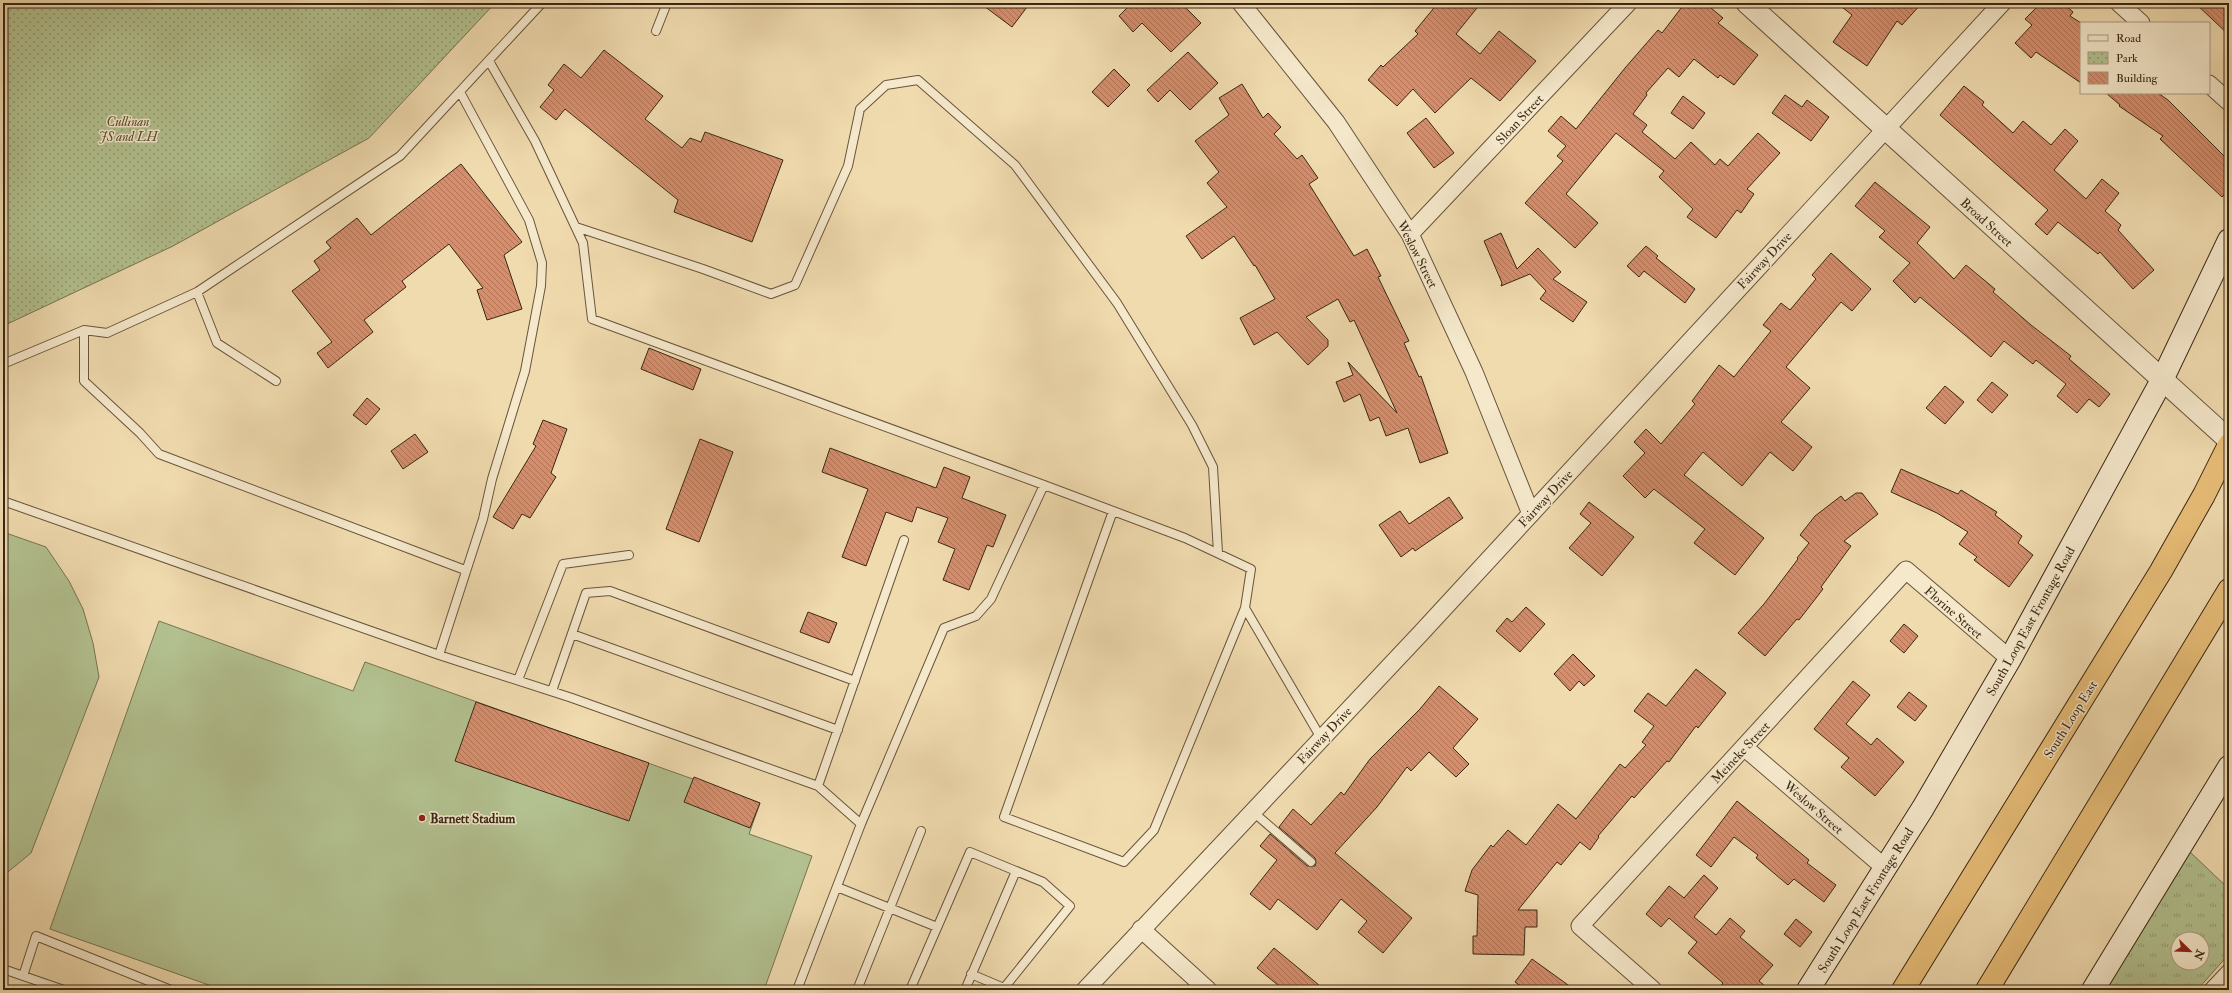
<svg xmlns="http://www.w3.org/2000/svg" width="2232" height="993" viewBox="0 0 2232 993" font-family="'IM FELL Double Pica',serif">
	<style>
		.grass { fill: url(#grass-tufts); stroke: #767452; fill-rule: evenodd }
		.park { fill: url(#park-dots); stroke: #767452 }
		.garden { fill: #b3c190; stroke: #767452 }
		.building { fill: url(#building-back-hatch); stroke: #3a2714 }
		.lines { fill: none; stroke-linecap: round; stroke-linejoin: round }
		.service-casing { stroke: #68543b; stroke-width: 10 }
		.minor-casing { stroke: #68543b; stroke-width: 19 }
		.tertiary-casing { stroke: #68543b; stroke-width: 23 }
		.secondary-casing { stroke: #3a2714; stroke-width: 24 }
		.motorway-casing { stroke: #3a2714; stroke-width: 24 }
		.service { stroke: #f5e8cb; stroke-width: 8 }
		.minor { stroke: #f5e8cb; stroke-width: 17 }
		.tertiary { stroke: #f5e8cb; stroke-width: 21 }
		.secondary { stroke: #f5e8cb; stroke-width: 22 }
		.motorway { stroke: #e8be78; stroke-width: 22 }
		.poi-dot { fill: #8f2418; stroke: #f5e8cb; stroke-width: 1.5 }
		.labels { text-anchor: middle; stroke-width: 3; stroke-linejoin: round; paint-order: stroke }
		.street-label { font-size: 13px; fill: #3a2714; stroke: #f5e8cb }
		.park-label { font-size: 13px; font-style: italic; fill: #584e33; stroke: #f5e8cb }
		.poi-label { font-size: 13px; font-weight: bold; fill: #3a2714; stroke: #f5e8cb; text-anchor: start }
	</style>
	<defs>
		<pattern id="grass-tufts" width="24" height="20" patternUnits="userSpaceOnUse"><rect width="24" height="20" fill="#b3c190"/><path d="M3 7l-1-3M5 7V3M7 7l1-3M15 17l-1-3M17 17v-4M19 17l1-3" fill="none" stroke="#939d74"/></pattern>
		<pattern id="park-dots" width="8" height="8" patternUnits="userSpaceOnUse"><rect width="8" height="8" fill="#b3c190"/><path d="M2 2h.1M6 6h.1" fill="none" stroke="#939d74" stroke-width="1.8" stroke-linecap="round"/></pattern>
		<pattern id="building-back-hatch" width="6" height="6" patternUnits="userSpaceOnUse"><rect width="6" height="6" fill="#d68e6d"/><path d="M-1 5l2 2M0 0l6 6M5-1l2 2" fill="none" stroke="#af7458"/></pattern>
	</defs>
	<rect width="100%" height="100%" fill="#f0dbaf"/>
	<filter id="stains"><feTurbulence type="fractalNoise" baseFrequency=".005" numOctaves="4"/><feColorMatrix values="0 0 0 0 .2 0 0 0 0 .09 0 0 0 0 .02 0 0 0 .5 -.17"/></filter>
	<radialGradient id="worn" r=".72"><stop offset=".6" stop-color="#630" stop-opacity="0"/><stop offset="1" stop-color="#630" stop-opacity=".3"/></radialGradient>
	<path class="grass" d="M2190,852L2229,889V954L2197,990H2102ZM2178,939H2202V963H2178Z"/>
	<path class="park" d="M3,3H495L369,138L173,246L3,326Z"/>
	<path class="garden" d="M3,532L46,547L69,581L83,609L93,643L99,677L31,853L3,876Z
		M159,621L353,691L365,662L760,803L749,834L812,856L764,990H223L50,929Z"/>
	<path class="building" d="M980,3H1030L1012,27Z
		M1132,3H1181L1201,23L1171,52L1142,23L1133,32L1119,16Z
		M1438,3H1481L1456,34L1480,54L1499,31L1536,61L1500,101L1471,78L1435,113L1413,89L1397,106L1368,80L1381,65L1383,67L1418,34L1415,31Z
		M1685,3H1705L1723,18L1718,23L1758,55L1734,85L1720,75L1718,78L1694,59L1679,77L1668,68L1646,93L1647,95L1633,114L1647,125L1642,132L1675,159L1691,142L1715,165L1720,159L1728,166L1758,133L1780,153L1747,189L1754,194L1741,213L1737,210L1716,238L1687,217L1693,209L1659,177L1664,171L1616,133L1566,194L1598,223L1575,248L1525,203L1563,161L1557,156L1566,146L1548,131L1561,116L1576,129L1625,68L1658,30L1662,33Z
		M1837,3H1922L1902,25L1897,21L1867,66L1833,42L1852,15Z
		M2041,3H2063L2073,12L2070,16L2081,23V83L2036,52L2031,58L2015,43L2032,25L2025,19Z
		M2195,3H2229V35Z
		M604,50L663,96L645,119L682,148L690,138L701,142L705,132L783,160L752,242L674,212L678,200L565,109L556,120L540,107L554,90L548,85L564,64L581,78Z
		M1188,52L1218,83L1190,110L1170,90L1158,102L1147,90Z
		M1114,69L1130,85L1108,107L1092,92Z
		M1242,84L1263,118L1268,113L1281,127L1274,134L1297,159L1302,155L1318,178L1309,184L1354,256L1367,249L1381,276L1378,277L1409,341L1404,343L1419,377L1421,376L1448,453L1420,463L1408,428L1386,436L1379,417L1370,421L1360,394L1344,402L1336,382L1353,375L1348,362L1397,413L1354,320L1350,322L1338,299L1306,317L1328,340V346L1308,365L1277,332L1254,345L1240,318L1275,299L1255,265L1254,266L1234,236L1202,259L1186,236L1227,207L1207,183L1219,172L1195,141L1229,115L1219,98Z
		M1964,86L1984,102L1982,105L2013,133L2023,121L2051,145L2065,129L2078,141L2054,170L2086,199L2102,179L2119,193L2105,211L2121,225L2118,230L2154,270L2133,289L2100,252L2098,254L2058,222L2047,235L2035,224L2048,210L1940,115Z
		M2106,93H2158L2168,100L2229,161V189L2222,197L2160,139L2163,136L2119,106L2120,105Z
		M1785,95L1802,107L1807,100L1829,117L1811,141L1772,113Z
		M1683,96L1705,113L1693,129L1671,113Z
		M1426,118L1454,153L1434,168L1407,133Z
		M461,164L522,242L504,255L522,309L487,320L477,290L483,288L449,244L402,281L406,287L364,320L373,332L328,368L317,353L332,342L292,291L320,270L314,261L331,248L326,242L357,218L371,235Z
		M1875,182L1930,227L1917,243L1954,279L1966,265L1995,289L1993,292L2031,325L2071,356L2069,359L2110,394L2099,407L2089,399L2077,413L2057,396L2066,384L2036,360L2033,364L2004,341L1991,357L1920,297L1915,303L1893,281L1910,263L1879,237L1885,231L1855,206Z
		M1501,233L1517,269L1538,248L1561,272L1553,279L1587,302L1573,322L1540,299L1546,291L1530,274L1501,286L1502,283L1484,241Z
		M1646,246L1658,256L1656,258L1695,289L1685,303L1644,271L1639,277L1627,266Z
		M1831,253L1871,289L1852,311L1841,302L1786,367L1810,388L1781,422L1812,447L1793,471L1770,452L1742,486L1703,452L1684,475L1764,538L1735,575L1694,543L1705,529L1654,489L1645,498L1623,476L1645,453L1634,442L1646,429L1661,444L1695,404L1692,401L1719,365L1734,377L1771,331L1763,325L1781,303L1790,310L1816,279L1812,275Z
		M649,348L701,369L693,390L641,369Z
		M1992,382L2008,395L1992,413L1977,400Z
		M1945,386L1964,402L1945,424L1926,408Z
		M367,398L380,409L366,425L353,415Z
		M543,420L567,429L551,473L556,477L530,518L522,514L513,529L493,517L536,446L533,444Z
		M415,434L428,452L403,469L391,451Z
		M700,439L733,452L699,542L666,529Z
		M830,448L936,488L944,467L970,477L962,498L1006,515L993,547L987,545L969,590L943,580L955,549L938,542L948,518L917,507L912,522L886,512L866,566L842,557L868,489L822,472Z
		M1901,469L1958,494L1961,490L1997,512L1995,515L2022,536L2018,543L2033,555L2009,587L1974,560L1977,557L1959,544L1968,532L1937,513L1891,492Z
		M1856,493H1862L1878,514L1844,541L1851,546L1821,587L1823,589L1799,620L1797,619L1765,656L1738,633L1764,604L1798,559L1797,558L1809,543L1800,535L1815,516L1841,496L1845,501Z
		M1449,497L1463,518L1415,551L1413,548L1401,557L1379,525L1400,511L1409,524Z
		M1589,502L1634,537L1602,576L1569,548L1591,523L1580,514Z
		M1526,607L1545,624L1520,652L1496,631L1507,618L1512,622Z
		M808,612L837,623L829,643L800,632Z
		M1904,624L1918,636L1904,653L1890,641Z
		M1573,654L1595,676L1584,686L1579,681L1570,691L1554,674Z
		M1696,669L1726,693L1698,728L1696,726L1669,762L1667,761L1634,798L1632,796L1598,836L1599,837L1590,850L1580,842L1561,865L1557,862L1518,910H1537V927H1525L1524,955L1473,954V936H1477L1478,895L1465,891L1472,870L1491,845L1493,847L1508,830L1526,845L1558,804L1576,819L1620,764L1625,768L1646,745L1642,742L1654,726L1634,711L1648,693L1666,706Z
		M1853,681L1870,695L1846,724L1871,745L1877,738L1904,762L1875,796L1841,767L1849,758L1814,729Z
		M1439,686L1478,719L1453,748L1469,764L1456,777L1429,752L1411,771L1407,767L1377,807L1335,853L1412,918L1383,953L1358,932L1367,921L1341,899L1317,930L1278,899L1270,910L1250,894L1277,860L1260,846L1270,834L1307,866H1315L1316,863L1315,858L1279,827L1293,809L1311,825L1341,792L1344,795L1370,759L1420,709Z
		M1909,692L1927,706L1915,721L1897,707Z
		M476,702L649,763L629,821L455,761Z
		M694,777L760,803L750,828L684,802Z
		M1737,801L1809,860L1807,863L1836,885L1824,902L1794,879L1788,885L1756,858L1758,855L1734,837L1711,867L1696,855Z
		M1704,875L1718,888L1694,917L1716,935L1730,918L1745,931L1740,937L1773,965L1759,981L1770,990H1718L1723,983L1688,953L1697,942L1669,918L1661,927L1646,914L1669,886L1684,898Z
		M1796,919L1812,932L1800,947L1784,934Z
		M1274,948L1325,990H1284L1257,968Z
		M1532,959L1575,990H1526L1515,982Z"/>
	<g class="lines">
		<defs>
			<path id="service" d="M656,31L667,3
				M489,61L535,141L583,243L592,319L1044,485L1185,538L1251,569L1245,608L1154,830L1124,862L1004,817L1113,511
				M576,227L703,269L771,294L795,285L848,166L860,109L886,85L918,80L1015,165L1117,303L1192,425L1213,467L1218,553
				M197,292L217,343L276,381
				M84,330V381L140,433L159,454L465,570
				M3,364L84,330L107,333L197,292L400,156L542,3
				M3,501L439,655L572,698L818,786L861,824
				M1245,608L1321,738
				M572,634L838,730
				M439,655L483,519L492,479L525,371L541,286L542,263L529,220L460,92
				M518,680L563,564L629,555
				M552,691L586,593L610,591L855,681
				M818,786L904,540
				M1252,811L1311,862
				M837,887L937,927
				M3,969L64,990
				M971,974L1004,988L1070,906L1043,882L1016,871
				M23,976L36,936L171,990
				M797,990L861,824L944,628L976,616L991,599L1044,485
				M857,990L921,831
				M910,990L970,852L1016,871L965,990"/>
			<path id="minor" d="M1241,3L1336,122L1410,234L1474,372L1531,514
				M2119,3L2141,23
				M2209,84L2229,102
				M1410,234L1628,3
				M1745,748L1884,867
				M1141,929L1208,990
				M1085,990L1421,633L2002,3
				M1653,990L1580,926L1906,570L2010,659
				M2213,990L2229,973"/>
			<path id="tertiary" d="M1747,3L2229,440"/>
			<path id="secondary" d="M1808,990L1923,808L2010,659L2162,380L2229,240
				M2093,990L2229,767"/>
			<path id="motorway" d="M1903,990L2161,571L2204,495L2229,445
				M1987,990L2229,590"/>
		</defs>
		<use href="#service" class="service-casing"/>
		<use href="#minor" class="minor-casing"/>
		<use href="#tertiary" class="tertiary-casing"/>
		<use href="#secondary" class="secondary-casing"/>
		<use href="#motorway" class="motorway-casing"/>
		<use href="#service" class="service"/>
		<use href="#minor" class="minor"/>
		<use href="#tertiary" class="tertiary"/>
		<use href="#secondary" class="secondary"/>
		<use href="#motorway" class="motorway"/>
	</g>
	<circle class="poi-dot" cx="422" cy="818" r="4"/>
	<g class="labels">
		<g class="street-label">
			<text transform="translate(1519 119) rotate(-47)" y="5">Sloan Street</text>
			<text transform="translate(1987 222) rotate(42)" y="5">Broad Street</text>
			<text transform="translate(1418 254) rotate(63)" y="5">Weslow Street</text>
			<text transform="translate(1764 260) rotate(-47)" y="5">Fairway Drive</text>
			<text transform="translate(1545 498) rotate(-47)" y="5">Fairway Drive</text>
			<text transform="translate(1954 612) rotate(41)" y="5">Florine Street</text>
			<text transform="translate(2030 621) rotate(-61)" y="5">South Loop East Frontage Road</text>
			<text transform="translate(2070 719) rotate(-58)" y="5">South Loop East</text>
			<text transform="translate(1324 735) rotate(-47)" y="5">Fairway Drive</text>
			<text transform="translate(1740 752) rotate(-47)" y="5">Meineke Street</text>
			<text transform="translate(1814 807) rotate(41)" y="5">Weslow Street</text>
			<text transform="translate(1865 900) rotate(-58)" y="5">South Loop East Frontage Road</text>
		</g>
		<g class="park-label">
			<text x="128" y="126">Cullinan<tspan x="128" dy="15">JS and LH</tspan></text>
		</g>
		<g class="poi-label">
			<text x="430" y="823">Barnett Stadium</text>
		</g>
	</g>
	<rect width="2232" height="993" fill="none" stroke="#f0dbaf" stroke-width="16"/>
	<rect x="4" y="4" width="2224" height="985" fill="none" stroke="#3a2714" stroke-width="2"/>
	<rect x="8" y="8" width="2216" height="977" fill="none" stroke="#3a2714"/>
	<rect x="2080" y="22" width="130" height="72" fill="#f5e8cb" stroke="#aa9b82"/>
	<rect x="2088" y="35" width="20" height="6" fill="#f5e8cb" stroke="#aa9b82"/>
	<text x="2116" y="42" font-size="12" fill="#3a2714">Road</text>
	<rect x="2088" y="52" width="20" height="12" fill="url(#park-dots)" stroke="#aa9b82"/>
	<text x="2116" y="62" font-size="12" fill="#3a2714">Park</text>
	<rect x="2088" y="72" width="20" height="12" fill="url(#building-back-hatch)" stroke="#aa9b82"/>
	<text x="2116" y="82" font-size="12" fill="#3a2714">Building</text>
	<g transform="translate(2190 951) rotate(113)"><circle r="19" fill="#f5e8cb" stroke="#aa9b82"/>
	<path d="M0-3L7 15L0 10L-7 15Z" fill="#8f2418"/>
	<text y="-6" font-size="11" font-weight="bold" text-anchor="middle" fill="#3a2714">N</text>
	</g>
	<rect width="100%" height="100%" filter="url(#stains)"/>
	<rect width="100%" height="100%" fill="url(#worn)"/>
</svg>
